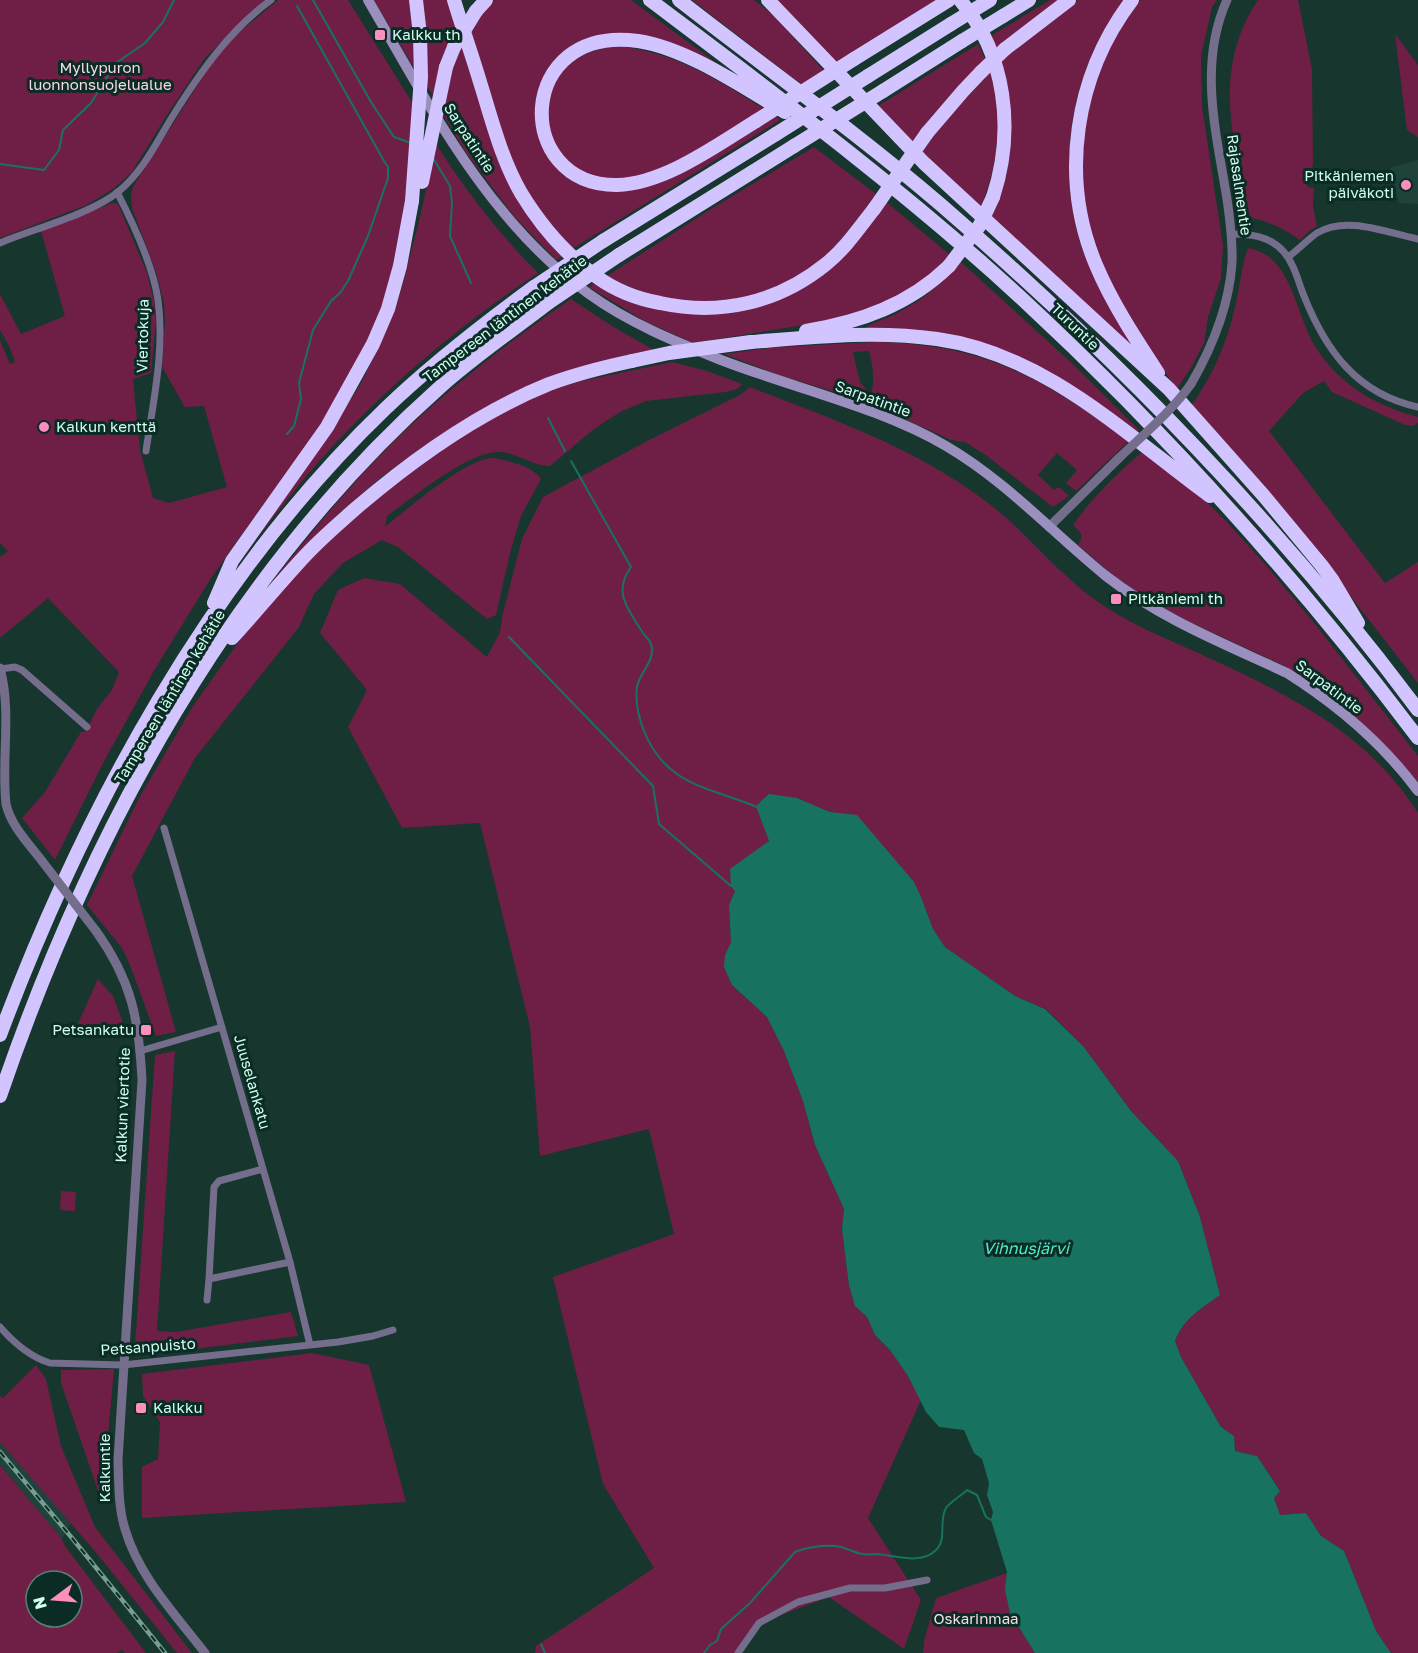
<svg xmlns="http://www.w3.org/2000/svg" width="1418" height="1653" viewBox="0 0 1418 1653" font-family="'Golos Text',sans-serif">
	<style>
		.built { fill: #1f423a }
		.green { fill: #6f1f45; fill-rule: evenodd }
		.water { fill: #177360 }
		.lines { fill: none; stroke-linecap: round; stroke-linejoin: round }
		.stream { stroke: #177360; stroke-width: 2 }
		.minor { stroke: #746d8b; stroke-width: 7 }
		.tertiary { stroke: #746d8b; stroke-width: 9 }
		.secondary { stroke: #9a8fbe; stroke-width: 10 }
		.motorway { stroke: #d2c4ff; stroke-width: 14 }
		.rail-casing { stroke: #759d92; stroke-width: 4.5 }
		.rail { stroke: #0b2c24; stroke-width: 2; stroke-dasharray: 7; stroke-linecap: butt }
		.tertiary-bridge { stroke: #746d8b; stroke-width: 9 }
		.motorway-bridge { stroke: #d2c4ff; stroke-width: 14 }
		.poi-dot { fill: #fe8ebc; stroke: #0b2c24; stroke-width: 2 }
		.labels { text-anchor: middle; stroke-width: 6; stroke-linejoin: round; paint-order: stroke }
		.poi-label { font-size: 15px; fill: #cffef0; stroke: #0b2c24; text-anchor: start }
		.park-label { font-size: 15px; fill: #f7d9e3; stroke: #0b2c24 }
		.street-label { font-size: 15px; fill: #cffef0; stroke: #0b2c24 }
		.water-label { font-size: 16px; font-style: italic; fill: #4cebc8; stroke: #0b2c24 }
	</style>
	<rect width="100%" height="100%" fill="#16362e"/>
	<path class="built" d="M1418,160V204L1399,203L1390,168Z
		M0,1423L79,1509L62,1539L0,1465Z"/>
	<path class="green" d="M0,0H265L242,21L204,59L165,118L132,172L113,189L87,205L0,238Z
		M278,0H348L415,107L413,142L397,267L368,344L323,427L260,509L211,578L155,669L103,763L55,860L22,818L45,792L81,732L86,731L97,709L112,690L119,672L48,598L0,638V557L8,551L0,543V340L10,364L15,362L9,346L0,330V294L21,334L65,316L41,231L112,203L118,204L147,273L154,302L156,319L151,373L133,379L140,450L153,498L169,503L227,487L204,406L185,407L162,367L165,322L164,303L156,272L132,208L131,193L134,185L211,64L236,35Z
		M374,0H409L415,43V70Z
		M422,0H449L458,28L441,62L433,95L426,85Z
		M494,0H631L742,82C708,66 658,35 620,34C506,30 509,200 624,191C651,189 676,171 699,158C724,144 749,130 775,116L780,120L572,249C551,225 532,202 517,174C493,130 484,76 470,28Z
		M692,0H754L775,17L824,71L802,85Z
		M773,0H939L833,66Z
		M1050,0H1059L994,50L989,37Z
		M1078,0H1125C1072,65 1056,162 1080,242C1094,287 1122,326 1147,365L989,217L1002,187L999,63L1033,33Z
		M1140,0H1217L1212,7L1201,56L1202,106L1223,246L1221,278L1208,317L1204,343L1192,366L1177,389C1149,350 1119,309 1101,264C1074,197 1075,120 1105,54C1113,34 1127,17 1140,0Z
		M1258,0H1298L1312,69L1313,166L1307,171L1304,179L1308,187L1314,188L1313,206L1317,226L1308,232L1300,240C1283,228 1268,221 1248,217C1234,141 1211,70 1258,0Z
		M1395,34L1418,65V137L1407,130Z
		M462,41L487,127L564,256L556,260L513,215L465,151L441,111L448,73Z
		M978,44L986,61L910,145L875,108Z
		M618,46C676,53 715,78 764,109C722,133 672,172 625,179C536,191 510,56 618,46Z
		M991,72C1003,120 999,163 980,209L918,153L966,96Z
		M436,144C466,191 499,234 538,273C463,323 393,381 332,447C298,484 268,524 237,564L323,442L360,385L379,347L395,310L404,280L420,217Z
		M814,147L876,194C855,224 835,250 807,273C800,278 790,281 782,285C726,311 661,306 607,276L711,209Z
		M885,201L950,255L929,275L909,290L880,306L849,316L810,324L693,343L643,320L589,287L598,281L694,312L808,283Z
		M1248,248C1292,255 1295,314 1315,346C1338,384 1376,406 1418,417V423L1413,426L1405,425L1332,392L1324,381L1303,393L1269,431L1385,583L1418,562V683L1264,485L1191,406C1212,377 1227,343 1235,307C1240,287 1241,268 1248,248Z
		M961,262L1076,367L1139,430L1134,435L1013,357L865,329L869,325L894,315L920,300L943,281Z
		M571,299L612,326L654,350L627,356L428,444L384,475L343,510L312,540L261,596C302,543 344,492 391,444C446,390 507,343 571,299Z
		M875,342C985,344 1042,378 1129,441L1076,491L1066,483L1077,470L1057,453L1038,475L1054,490L1059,487L1069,496L1053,507L987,456L965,442L951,440L869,403C875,384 874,370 869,351L853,352L860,382L866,389L861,400L779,375L724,354L778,347Z
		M672,362L707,371L742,384L737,389L726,392L646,401L620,412L594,429L550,466C532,466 518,453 500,452C470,450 412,498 387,516L385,527C408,508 463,461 491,458C498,458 507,461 514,463C523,465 536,471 541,479L521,516L510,553L496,615L487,619L398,547L382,540L343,563L314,594L299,627L195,758L132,876L176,1032L156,1036L130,965L122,948L87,905L139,798L193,706L250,626L312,555L423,459L521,401L567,384Z
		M750,387C835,420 925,451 997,510C1031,538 1064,579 1101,604C1129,623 1162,637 1194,651C1282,692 1363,727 1418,813V1653H1391L1376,1631L1344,1551L1321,1536L1306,1513L1280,1515L1274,1498L1280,1490L1257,1456L1235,1451L1234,1436L1221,1427L1181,1357L1175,1341C1183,1319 1202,1308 1220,1295L1200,1217L1178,1161L1131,1111L1083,1046L1046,1009L1015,996L945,947L933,929L921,897L857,816L830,812L797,798L756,806L769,840L735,891L729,905L731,942L725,955L732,985L767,1017L784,1051L803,1101L815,1145L844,1209L842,1229L849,1286L855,1305L867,1317L875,1335L890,1350L908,1376L921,1400L868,1518L921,1600L904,1649L829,1597L759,1623L738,1653H535L536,1646L654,1568L603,1484L553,1277L674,1234L649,1129L540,1156L530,1027L480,823L402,828L348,727L367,690L320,633L338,590L364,578L400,584L487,657L500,632L502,617L522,539L543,497L651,439L740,395Z
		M1143,451L1198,494L1226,521L1264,563L1315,624L1418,756V784L1304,679L1281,664L1187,621L1144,597L1113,575L1078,545C1085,535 1080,532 1073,525C1093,496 1117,474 1143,451Z
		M98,979L113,996L128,1036L72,1037Z
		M175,1051L157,1331L176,1332L291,1312L298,1336L146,1355L135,1346L155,1055Z
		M61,1191L76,1192L75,1211L60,1210Z
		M312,1353L369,1365L406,1502L142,1518V1467L158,1459L160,1422L143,1396L142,1374Z
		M36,1365L46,1379L61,1446L95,1527L192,1653H177L94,1550L0,1442V1396L3,1398Z
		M114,1369L102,1502L61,1383V1370Z
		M0,1465L62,1539L65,1546L146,1653H125L122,1650L117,1653H0ZM36,1581H72V1617H36Z
		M1007,1573C1002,1607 1018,1625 1035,1653H923L924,1641L936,1598Z"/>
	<path class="water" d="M769,794L797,798L830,812L857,815L914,882L921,897L933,929L945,947L1015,996L1045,1009L1083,1046L1131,1111L1178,1161L1200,1217L1220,1295C1202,1308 1183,1319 1175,1341L1181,1357L1221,1427L1234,1436L1235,1451L1257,1456L1280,1491L1274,1498L1280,1515L1306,1513L1321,1536L1344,1551L1376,1631L1391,1653H1035L1010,1613L1005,1590L1007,1572L991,1520L993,1512L987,1495L989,1483L982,1459L974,1453L964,1430L939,1427L926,1412L908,1376L890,1350L875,1335L867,1317L855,1306L849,1286L842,1229L844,1209L815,1145L803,1101L784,1051L767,1017L732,985L724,967L725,955L731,942L729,905L735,891L731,886L730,869L769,841L756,806Z"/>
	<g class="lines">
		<path class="stream" d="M313,0L371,102L394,137L411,143
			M433,158L450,186L452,203L450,236L471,283
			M0,164L44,170L59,150L63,130L91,103L116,63L145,43L163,22L174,0
			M548,418L565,451
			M287,434L294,426L301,399L299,383L313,330L331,301L340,293L348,281L368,236L388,178V167L384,161L297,6
			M571,461L631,567C612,592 629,611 643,633C645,636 650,640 651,644C656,661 640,671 637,687C635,703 638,716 644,731C666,786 709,787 757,807
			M509,637L653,786L659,824L731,886
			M541,1644L545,1653
			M704,1653L710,1645L717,1641L721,1629L750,1603L795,1552C807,1547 827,1544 841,1547C848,1549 855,1553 863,1554C867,1555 872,1554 876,1554C894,1555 920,1565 935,1551C948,1540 938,1522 946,1508C949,1503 962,1495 967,1490L977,1495L986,1517L991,1520"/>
		<path class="minor" d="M117,192C133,223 153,265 158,300C165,349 153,403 146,451
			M1232,234C1251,234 1269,236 1283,251C1294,263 1298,281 1304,296C1326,351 1357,394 1418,407
			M0,243C33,229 91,214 118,192C143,172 157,141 174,114C201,71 230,30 271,0
			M1288,257C1298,250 1307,240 1317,233C1347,215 1387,233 1418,239
			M0,669L15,667L22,670L87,727
			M164,828L290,1262L310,1345
			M140,1051L222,1027
			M263,1169L219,1181L214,1187L209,1279L290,1262
			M207,1300L209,1279
			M0,1327C14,1343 30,1357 50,1363L123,1365L338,1342L373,1336L393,1330
			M738,1653L759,1623L798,1602L850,1588H885L927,1580"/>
		<path class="tertiary" d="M1191,384C1213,346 1229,307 1232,263C1233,241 1230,220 1227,199C1216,132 1198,64 1227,0
			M1049,527L1119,458
			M0,668C12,712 1,759 6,804C11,826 29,844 42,861
			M96,931C132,981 139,1020 142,1080L118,1460C119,1483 118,1507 125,1529C139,1577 175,1614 205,1653"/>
		<path class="secondary" d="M368,0C429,105 488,221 589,294C629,323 676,342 721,360C793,388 880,407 946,446C1006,481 1053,533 1106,576C1161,619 1225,644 1287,673C1336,704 1384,745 1418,791"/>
		<path class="motorway" d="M416,0L420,35
			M454,0C462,27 472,55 480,82C492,120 501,158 521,193C541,226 566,255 597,277C615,290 638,299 660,303C720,316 778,303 826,264C845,249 859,228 874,209
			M650,0C776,95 903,189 1019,296C1165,431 1298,579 1418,738
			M679,0C766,68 856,132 940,204C1113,354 1281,526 1418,710
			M768,0L924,163L1169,389L1264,496L1322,566L1333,581L1358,623
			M960,0C1006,54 1015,130 993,197
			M1132,0C1075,75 1059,177 1096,265C1112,303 1135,338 1158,373
			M476,11L486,0
			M1003,16L1029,0
			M1005,49L1069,0
			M854,59L949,0
			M446,67L454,47
			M868,76L951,24
			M883,91L962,41
			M756,121C717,145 664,184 617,185C512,186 515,24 638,41C686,48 743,87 785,112
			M927,133L963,91L981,72
			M603,241L776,134
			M619,255L794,146
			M806,331C860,322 909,305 949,266
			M751,342C812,337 875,330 937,339C1045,354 1125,434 1210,496
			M214,603L232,561L327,427L373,344L388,309L400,266L412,201
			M232,638C256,612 278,585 302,559C318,541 337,525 355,509C413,459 477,413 549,384C576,374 604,367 632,361
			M0,1035C85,808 209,578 385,409C432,364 482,325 534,287
			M0,1096C90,833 229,575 439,388C473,357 512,331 548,303"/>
		<defs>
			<path id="rail" d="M0,1452L72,1538L165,1653"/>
		</defs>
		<use href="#rail" class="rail-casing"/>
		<use href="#rail" class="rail"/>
		<path class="tertiary-bridge" d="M1119,458C1144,434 1171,412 1191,384
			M42,861L96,931"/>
		<path class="motorway-bridge" d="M951,24L990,0
			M962,41L1003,16
			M454,47L476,11
			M981,72L1005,49
			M756,121L854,59
			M776,134L868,76
			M794,146L883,91
			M422,182L446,67
			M412,201L421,77L420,35
			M874,209L927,133
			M949,266L980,225L993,197
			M534,287L603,241
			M548,303L619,255
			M632,361L669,353L751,342"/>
	</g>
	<g class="poi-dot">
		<rect x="374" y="29" width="12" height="12" rx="3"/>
		<circle cx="1406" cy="185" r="6"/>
		<circle cx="44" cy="427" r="6"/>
		<rect x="1110" y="593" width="12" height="12" rx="3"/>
		<rect x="140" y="1024" width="12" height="12" rx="3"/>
		<rect x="135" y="1402" width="12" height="12" rx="3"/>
	</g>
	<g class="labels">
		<g class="poi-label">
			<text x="392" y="40">Kalkku th</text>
			<text x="1394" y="181" text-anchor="end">Pitkäniemen<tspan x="1394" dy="17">päiväkoti</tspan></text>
			<text x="56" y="432">Kalkun kenttä</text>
			<text x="1128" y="604">Pitkäniemi th</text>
			<text x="134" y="1035" text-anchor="end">Petsankatu</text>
			<text x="153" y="1413">Kalkku</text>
		</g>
		<g class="park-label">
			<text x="100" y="73">Myllypuron<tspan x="100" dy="17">luonnonsuojelualue</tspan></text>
			<text x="976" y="1624">Oskarinmaa</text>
		</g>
		<g class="street-label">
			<text transform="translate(469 138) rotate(57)" y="5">Sarpatintie</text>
			<text transform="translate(1239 185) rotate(82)" y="5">Rajasalmentie</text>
			<text transform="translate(505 319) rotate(-37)" y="5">Tampereen läntinen kehätie</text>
			<text transform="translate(1075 327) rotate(44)" y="5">Turuntie</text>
			<text transform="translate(143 336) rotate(-89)" y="5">Viertokuja</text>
			<text transform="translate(873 399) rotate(20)" y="5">Sarpatintie</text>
			<text transform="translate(1329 687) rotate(37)" y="5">Sarpatintie</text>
			<text transform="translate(170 697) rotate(-59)" y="5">Tampereen läntinen kehätie</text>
			<text transform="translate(252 1082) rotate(74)" y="5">Juuselankatu</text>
			<text transform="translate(123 1105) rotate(-88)" y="5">Kalkun viertotie</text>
			<text transform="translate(148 1347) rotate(-4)" y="5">Petsanpuisto</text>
			<text transform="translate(105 1468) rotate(-90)" y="5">Kalkuntie</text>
		</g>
		<g class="water-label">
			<text x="1026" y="1254">Vihnusjärvi</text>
		</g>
	</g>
	<g transform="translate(54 1599) rotate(254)"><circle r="28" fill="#0b2c24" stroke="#598076" stroke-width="1.5"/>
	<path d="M0-4.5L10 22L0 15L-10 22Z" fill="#fe8ebc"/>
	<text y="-9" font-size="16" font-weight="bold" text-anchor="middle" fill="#cffef0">N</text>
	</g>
</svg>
